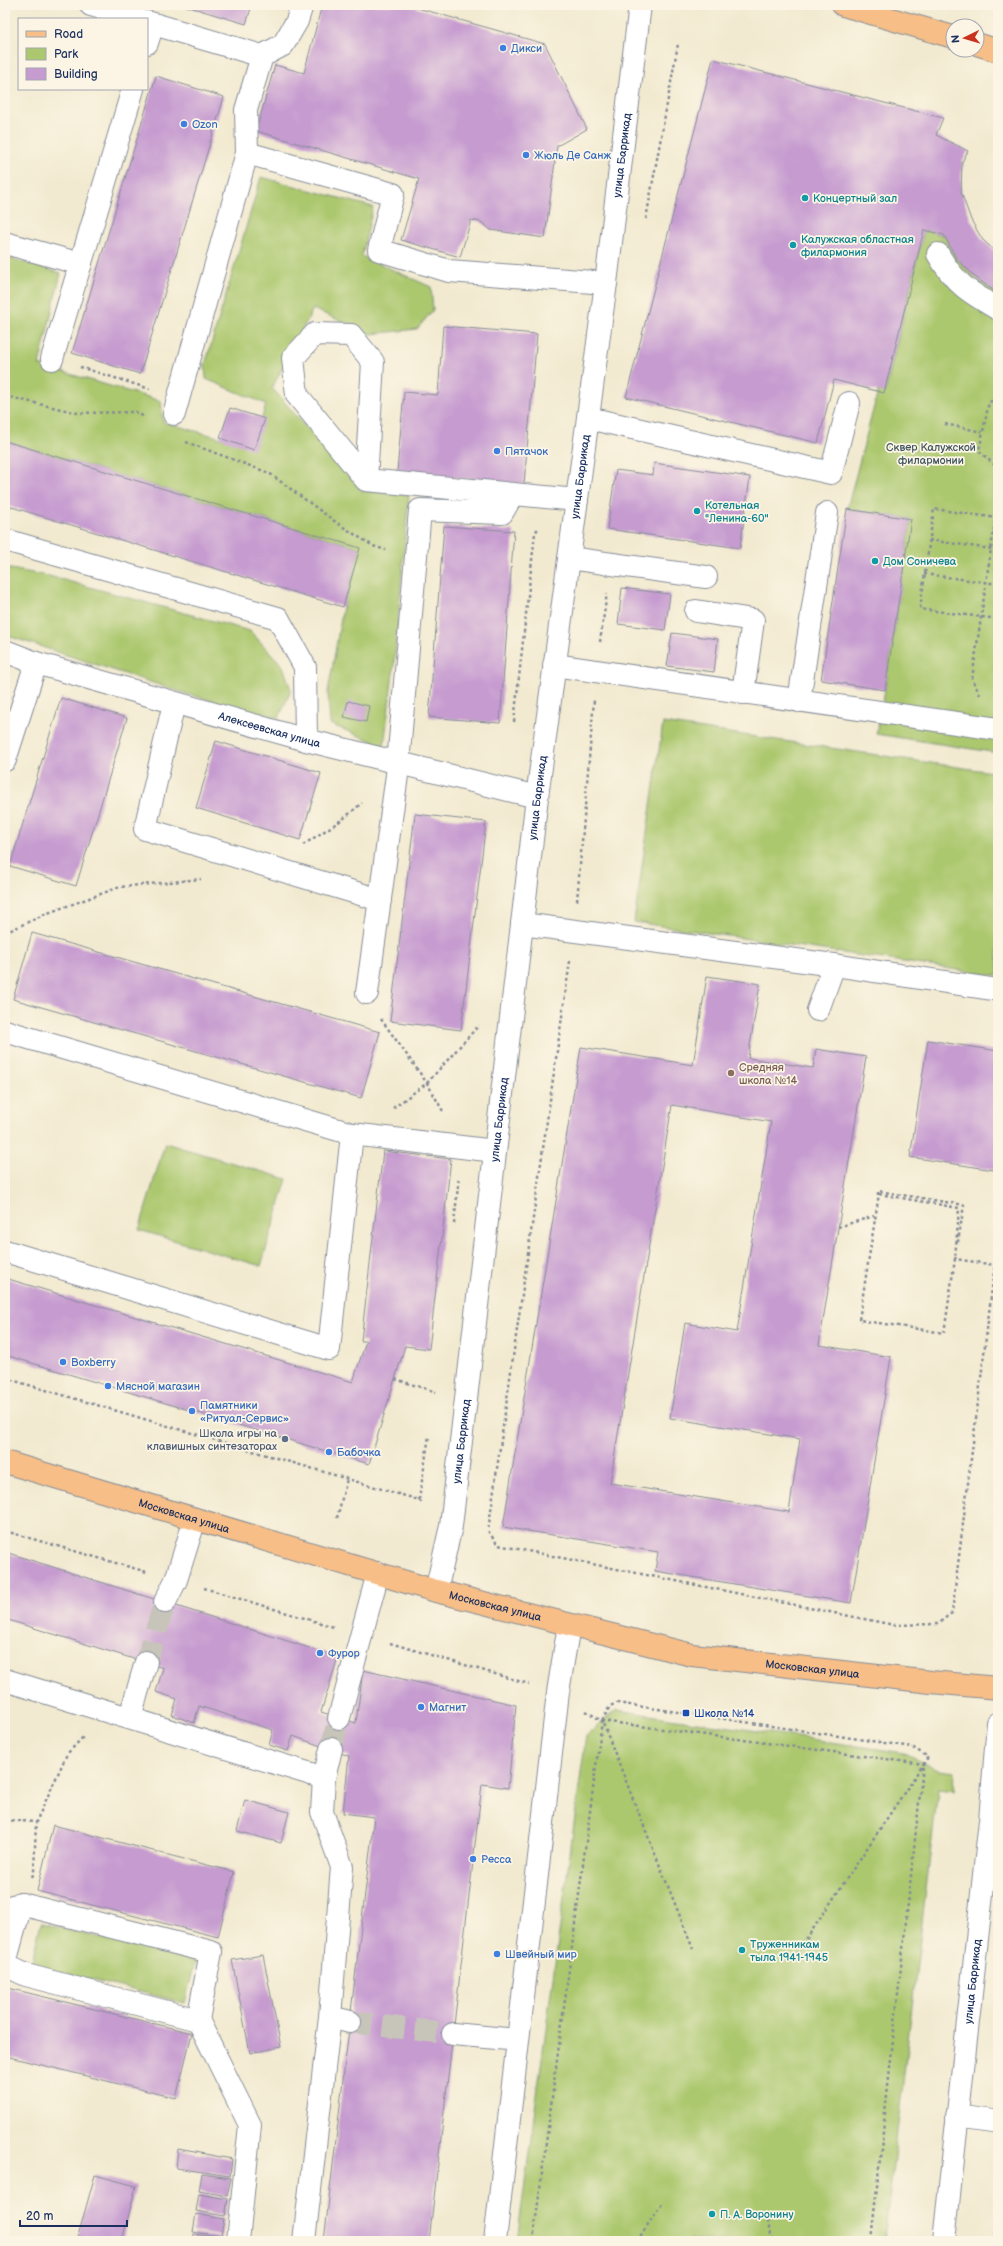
<svg xmlns="http://www.w3.org/2000/svg" width="1003" height="2246" viewBox="0 0 1003 2246" font-family="'Balsamiq Sans',sans-serif">
	<style>
		.green { fill: #acc86e; stroke: #647c66 }
		.building { fill: #c69bd0; fill-rule: evenodd }
		.lines { fill: none; stroke-linecap: round; stroke-linejoin: round }
		.minor-tunnel { stroke: #c7c5b9; stroke-width: 22; stroke-dasharray: 22 11; stroke-linecap: butt }
		.minor-casing { stroke: #868c97; stroke-width: 24 }
		.major-casing { stroke: #868c97; stroke-width: 24 }
		.path { stroke: #868c97; stroke-width: 2.5; stroke-dasharray: 3 3; stroke-linecap: butt }
		.minor { stroke: #fff; stroke-width: 22 }
		.major { stroke: #f7be87; stroke-width: 22 }
		.shop-dot { fill: #3f7fe0; stroke: #fcf5e5; stroke-width: 1.5 }
		.culture-dot { fill: #0f9aa8; stroke: #fcf5e5; stroke-width: 1.5 }
		.education-dot { fill: #8d6e63; stroke: #fcf5e5; stroke-width: 1.5 }
		.service-dot { fill: #5c6f8a; stroke: #fcf5e5; stroke-width: 1.5 }
		.transit-dot { fill: #1a4fb4; stroke: #fcf5e5; stroke-width: 1.5 }
		.labels { text-anchor: middle; stroke-width: 3.5; stroke-linejoin: round; paint-order: stroke }
		.shop-label { font-size: 11px; fill: #366cbe; stroke: #fcf5e5; text-anchor: start }
		.street-label { font-size: 11px; fill: #1b2f5e; stroke: #fcf5e5 }
		.culture-label { font-size: 11px; fill: #0d838f; stroke: #fcf5e5; text-anchor: start }
		.park-label { font-size: 11px; fill: #3f5562; stroke: #fcf5e5 }
		.education-label { font-size: 11px; fill: #785e54; stroke: #fcf5e5; text-anchor: start }
		.service-label { font-size: 11px; fill: #4e5e75; stroke: #fcf5e5; text-anchor: end }
		.transit-label { font-size: 11px; fill: #164399; stroke: #fcf5e5; text-anchor: start }
	</style>
	<rect width="100%" height="100%" fill="#fcf5e5"/>
	<filter id="ink" filterUnits="userSpaceOnUse"><feTurbulence type="fractalNoise" baseFrequency=".025" numOctaves="2"/><feDisplacementMap in="SourceGraphic" scale="8" xChannelSelector="R" yChannelSelector="G"/><feConvolveMatrix kernelMatrix="1 2 1 2 8 2 1 2 1" color-interpolation-filters="sRGB"/></filter>
	<filter id="wash" filterUnits="userSpaceOnUse"><feTurbulence type="fractalNoise" baseFrequency=".012" numOctaves="4" result="noise"/><feDisplacementMap in="SourceGraphic" scale="16" xChannelSelector="R" yChannelSelector="G"/><feGaussianBlur stdDeviation="0.9" result="paint"/><feColorMatrix in="noise" values="0 0 0 0 0 0 0 0 0 0 0 0 0 0 0 0 0 1.4 0 .05"/><feComposite in="paint" operator="in"/></filter>
	<g filter="url(#wash)">
		<rect width="100%" height="100%" fill="#f2ead0"/>
		<path class="green" d="M261,177L373,207L362,256L431,287L433,310L417,329L371,334L313,309L272,388L362,491L409,494L394,665L384,746L330,724L328,692L343,607L360,548L5,441V257L61,273L39,365L161,401L163,422L254,447L266,404L206,379L205,365Z
			M924,230L944,235C957,259 973,281 998,294V753L876,734L885,690L911,519L847,509L878,391L885,392Z
			M5,568L49,576L250,631L283,666L291,690L279,718L187,694L5,635Z
			M663,723L998,773V976L634,922Z
			M165,1143L287,1179L261,1266L139,1230Z
			M616,1710L904,1753L938,1770L955,1772L954,1791L938,1789L884,2241H517L586,1736Z
			M41,1923L195,1961L185,2003L31,1965Z"/>
		<g id="blocks">
			<path class="building" d="M183,5H252L246,24Z
				M322,5H407L545,44L587,129L557,146L545,238L491,230L481,222L471,220L460,257L401,240L419,179L256,131L275,65L304,73Z
				M713,59L943,118L936,135L968,151L962,162L961,192L971,220L982,239L998,254V294L974,276L956,258L944,235L924,230L884,393L834,380L818,443L626,397Z
				M156,76L224,97L140,374L72,353Z
				M443,326L537,334L524,484L397,472L404,392L438,395Z
				M230,408L265,419L254,450L220,438Z
				M5,441L360,548L343,607L5,505Z
				M654,463L750,477L740,548L607,529L616,470L653,475Z
				M847,509L911,519L885,690L821,680Z
				M444,526L514,531L500,723L429,717Z
				M622,588L670,594L665,630L618,624Z
				M672,633L718,639L714,672L667,666Z
				M61,698L127,718L76,886L10,866Z
				M348,701L369,706L366,722L344,717Z
				M216,741L321,773L300,840L196,808Z
				M415,814L486,822L461,1030L390,1021Z
				M32,933L380,1032L361,1098L13,999Z
				M707,976L760,984L748,1058L813,1068L816,1049L866,1057L819,1345L891,1357L851,1603L655,1571L658,1552L503,1527L581,1047L693,1065ZM672,1105L771,1122L737,1332L685,1323L670,1418L800,1439L789,1512L610,1483Z
				M928,1040L998,1051V1142L994,1170L910,1157Z
				M383,1151L451,1159L429,1349L405,1346L369,1464L5,1355V1278L353,1382L366,1341H361Z
				M5,1552L338,1657L321,1712L353,1722L356,1723L363,1670L516,1705L508,1788L482,1784L429,2241H324L374,1817L343,1813L349,1756L293,1736L288,1751L269,1745L273,1730L199,1706L194,1723L172,1715L177,1699L156,1692L163,1668L5,1619Z
				M245,1800L289,1812L281,1843L237,1831Z
				M53,1825L234,1872L218,1937L37,1891Z
				M263,1955L281,2047L250,2053L232,1960Z
				M8,1988L192,2033L176,2098L5,2056V1998Z
				M178,2149L232,2159L230,2176L176,2168Z
				M202,2174L231,2178L227,2196L199,2191Z
				M95,2175L136,2186L122,2241H96L78,2236Z
				M199,2194L228,2199L225,2216L196,2211Z
				M196,2214L224,2219L221,2236L193,2232Z
				M194,2234L222,2238L221,2241H193Z"/>
		</g>
	</g>
	<g filter="url(#ink)">
		<use href="#blocks" fill-opacity="0" stroke="#868c97" stroke-width="1"/>
		<g class="lines">
			<path class="minor-tunnel" d="M146,1662L165,1602
				M331,1749L339,1718
				M350,2022L453,2034"/>
			<defs>
				<g id="minor">
					<path d="M91,5L138,19"/>
					<path d="M147,22L262,56"/>
					<path d="M147,43L153,24"/>
					<path d="M247,153L246,110L262,56L283,45L297,21L302,5"/>
					<path d="M5,243L81,264"/>
					<path d="M938,254C955,284 969,292 998,309"/>
					<path d="M52,359L133,89"/>
					<path d="M174,414L247,153L393,194L379,250L449,271L606,283"/>
					<path d="M588,418L831,473L849,403"/>
					<path d="M366,480L373,362L351,335L315,334L293,358L297,395L366,480L577,500"/>
					<path d="M5,540L278,618L305,667L306,740"/>
					<path d="M569,558L706,577"/>
					<path d="M696,611L753,620L743,693"/>
					<path id="s1" d="M5,651L36,663L306,740L537,797"/>
					<path d="M554,665L998,729"/>
					<path d="M799,701L827,513"/>
					<path d="M174,703L145,829L380,900"/>
					<path d="M5,760L36,663"/>
					<path d="M522,924L834,965"/>
					<path d="M367,993L397,775L420,510L502,513L513,494"/>
					<path d="M818,1010L834,965L998,990"/>
					<path d="M5,1031L352,1134"/>
					<path d="M5,1251L329,1349L352,1134L495,1151"/>
					<path id="s2" d="M436,1591L451,1526L537,797L606,283L640,5"/>
					<path d="M165,1602L176,1580L195,1519"/>
					<path d="M5,1680L324,1778"/>
					<path d="M130,1717L146,1662"/>
					<path d="M339,1718L378,1573"/>
					<path d="M331,1749L324,1778L322,1812L342,1867L330,2017L350,2022"/>
					<path d="M5,1908L21,1904L211,1952L198,2020"/>
					<path d="M5,1963L21,1904"/>
					<path d="M5,1965L26,1975L198,2020L250,2125L238,2241"/>
					<path d="M453,2034L517,2040"/>
					<path d="M957,2116L998,2122"/>
					<path d="M304,2241L330,2017"/>
					<path d="M495,2241L558,1692L569,1625"/>
					<path id="s3" d="M944,2241L990,1820L998,1723"/>
				</g>
				<g id="major">
					<path d="M843,5L953,37"/>
					<path d="M977,44L998,51"/>
					<path id="s4" d="M5,1462L436,1591L692,1655L931,1682L998,1688"/>
				</g>
			</defs>
			<use href="#minor" class="minor-casing"/>
			<use href="#major" class="major-casing"/>
			<path class="path" d="M646,219L678,44
				M80,367L150,389
				M5,396L78,413L136,412L144,417
				M998,399L989,402L979,451L998,468
				M945,424L982,432
				M186,442L269,473L337,523L373,546L386,550
				M998,518L934,509L920,609L998,619
				M929,540L998,550
				M924,574L998,584
				M600,642L607,593
				M980,695L972,679L998,501
				M514,722L535,533L539,527
				M303,845L343,819L362,803
				M577,901L594,700
				M5,933L45,914L120,887L201,879
				M570,961L488,1531L498,1545L894,1625L937,1624L952,1613L998,1240
				M381,1019L427,1083L444,1113
				M393,1108L427,1083L479,1025
				M879,1194L959,1208L955,1259L944,1333L859,1320Z
				M878,1195V1191L964,1205L958,1242
				M454,1224L459,1177
				M838,1227L874,1216
				M956,1257L955,1259L995,1265
				M5,1378L419,1500L423,1504
				M395,1379L436,1392
				M419,1500L429,1436
				M337,1518L347,1479
				M5,1531L147,1572
				M204,1588L334,1627
				M390,1643L529,1684
				M586,1711L602,1721L923,1764
				M602,1721L610,1706L617,1703L912,1747L928,1757L791,1962
				M5,1820L36,1822
				M32,1877L34,1872L36,1822L67,1754L84,1736
				M765,2215L773,2241
				M533,2241L602,1721L693,1949
				M637,2241L662,2203
				M871,2241L923,1766
				M993,2241L998,2200"/>
			<use href="#minor" class="minor"/>
			<use href="#major" class="major"/>
		</g>
	</g>
	<g class="shop-dot">
		<circle cx="503" cy="48" r="4"/>
		<circle cx="184" cy="124" r="4"/>
		<circle cx="526" cy="155" r="4"/>
		<circle cx="497" cy="451" r="4"/>
		<circle cx="63" cy="1362" r="4"/>
		<circle cx="108" cy="1386" r="4"/>
		<circle cx="192" cy="1411" r="4"/>
		<circle cx="329" cy="1452" r="4"/>
		<circle cx="320" cy="1653" r="4"/>
		<circle cx="421" cy="1707" r="4"/>
		<circle cx="473" cy="1859" r="4"/>
		<circle cx="497" cy="1954" r="4"/>
	</g>
	<g class="culture-dot">
		<circle cx="805" cy="198" r="4"/>
		<circle cx="793" cy="245" r="4"/>
		<circle cx="697" cy="511" r="4"/>
		<circle cx="875" cy="561" r="4"/>
		<circle cx="742" cy="1950" r="4"/>
		<circle cx="712" cy="2214" r="4"/>
	</g>
	<circle class="education-dot" cx="731" cy="1073" r="4"/>
	<circle class="service-dot" cx="285" cy="1439" r="4"/>
	<rect class="transit-dot" x="682" y="1709" width="8" height="8" rx="2"/>
	<g class="labels">
		<g class="shop-label">
			<text x="511" y="52">Дикси</text>
			<text x="192" y="128">Ozon</text>
			<text x="534" y="159">Жюль Де Санж</text>
			<text x="505" y="455">Пятачок</text>
			<text x="71" y="1366">Boxberry</text>
			<text x="116" y="1390">Мясной магазин</text>
			<text x="200" y="1409">Памятники<tspan x="200" dy="13">«Ритуал-Сервис»</tspan></text>
			<text x="337" y="1456">Бабочка</text>
			<text x="328" y="1657">Фурор</text>
			<text x="429" y="1711">Магнит</text>
			<text x="481" y="1863">Ресса</text>
			<text x="505" y="1958">Швейный мир</text>
		</g>
		<g class="street-label">
			<text dy="4" stroke="none"><textPath href="#s2" startOffset="1448">улица Баррикад</textPath></text>
			<text dy="4" stroke="none"><textPath href="#s2" startOffset="1124">улица Баррикад</textPath></text>
			<text dy="4" stroke="none"><textPath href="#s1" startOffset="276">Алексеевская улица</textPath></text>
			<text dy="4" stroke="none"><textPath href="#s2" startOffset="800">улица Баррикад</textPath></text>
			<text dy="4" stroke="none"><textPath href="#s2" startOffset="476">улица Баррикад</textPath></text>
			<text dy="4" stroke="none"><textPath href="#s2" startOffset="152">улица Баррикад</textPath></text>
			<text dy="4" stroke="none"><textPath href="#s4" startOffset="187">Московская улица</textPath></text>
			<text dy="4" stroke="none"><textPath href="#s4" startOffset="511">Московская улица</textPath></text>
			<text dy="4" stroke="none"><textPath href="#s4" startOffset="835">Московская улица</textPath></text>
			<text dy="4" stroke="none"><textPath href="#s3" startOffset="261">улица Баррикад</textPath></text>
		</g>
		<g class="culture-label">
			<text x="813" y="202">Концертный зал</text>
			<text x="801" y="243">Калужская областная<tspan x="801" dy="13">филармония</tspan></text>
			<text x="705" y="509">Котельная<tspan x="705" dy="13">"Ленина-60"</tspan></text>
			<text x="883" y="565">Дом Соничева</text>
			<text x="750" y="1948">Труженникам<tspan x="750" dy="13">тыла 1941-1945</tspan></text>
			<text x="720" y="2218">П. А. Воронину</text>
		</g>
		<g class="park-label">
			<text x="931" y="451">Сквер Калужской<tspan x="931" dy="13">филармонии</tspan></text>
		</g>
		<g class="education-label">
			<text x="739" y="1071">Средняя<tspan x="739" dy="13">школа №14</tspan></text>
		</g>
		<g class="service-label">
			<text x="277" y="1437">Школа игры на<tspan x="277" dy="13">клавишных синтезаторах</tspan></text>
		</g>
		<g class="transit-label">
			<text x="694" y="1717">Школа №14</text>
		</g>
	</g>
	<rect width="1003" height="2246" fill="none" stroke="#fcf5e5" stroke-width="20"/>
	<rect x="18" y="18" width="130" height="72" fill="#fcf5e5" stroke="#a2a6af"/>
	<rect x="26" y="31" width="20" height="6" fill="#f7be87" stroke="#a2a6af"/>
	<text x="54" y="38" font-size="12" fill="#1b2f5e">Road</text>
	<rect x="26" y="48" width="20" height="12" fill="#acc86e" stroke="#a2a6af"/>
	<text x="54" y="58" font-size="12" fill="#1b2f5e">Park</text>
	<rect x="26" y="68" width="20" height="12" fill="#c69bd0" stroke="#a2a6af"/>
	<text x="54" y="78" font-size="12" fill="#1b2f5e">Building</text>
	<g transform="translate(965 38) rotate(265)"><circle r="19" fill="#fcf5e5" stroke="#a2a6af"/>
	<path d="M0-3L7 15L0 10L-7 15Z" fill="#c8321e"/>
	<text y="-6" font-size="11" font-weight="bold" text-anchor="middle" fill="#1b2f5e">N</text>
	</g>
	<path d="M20 2220v6h107v-6" fill="none" stroke="#1b2f5e" stroke-width="2"/>
	<text x="26" y="2220" font-size="12" fill="#1b2f5e" stroke="#fcf5e5" stroke-width="3" paint-order="stroke">20 m</text>
</svg>
